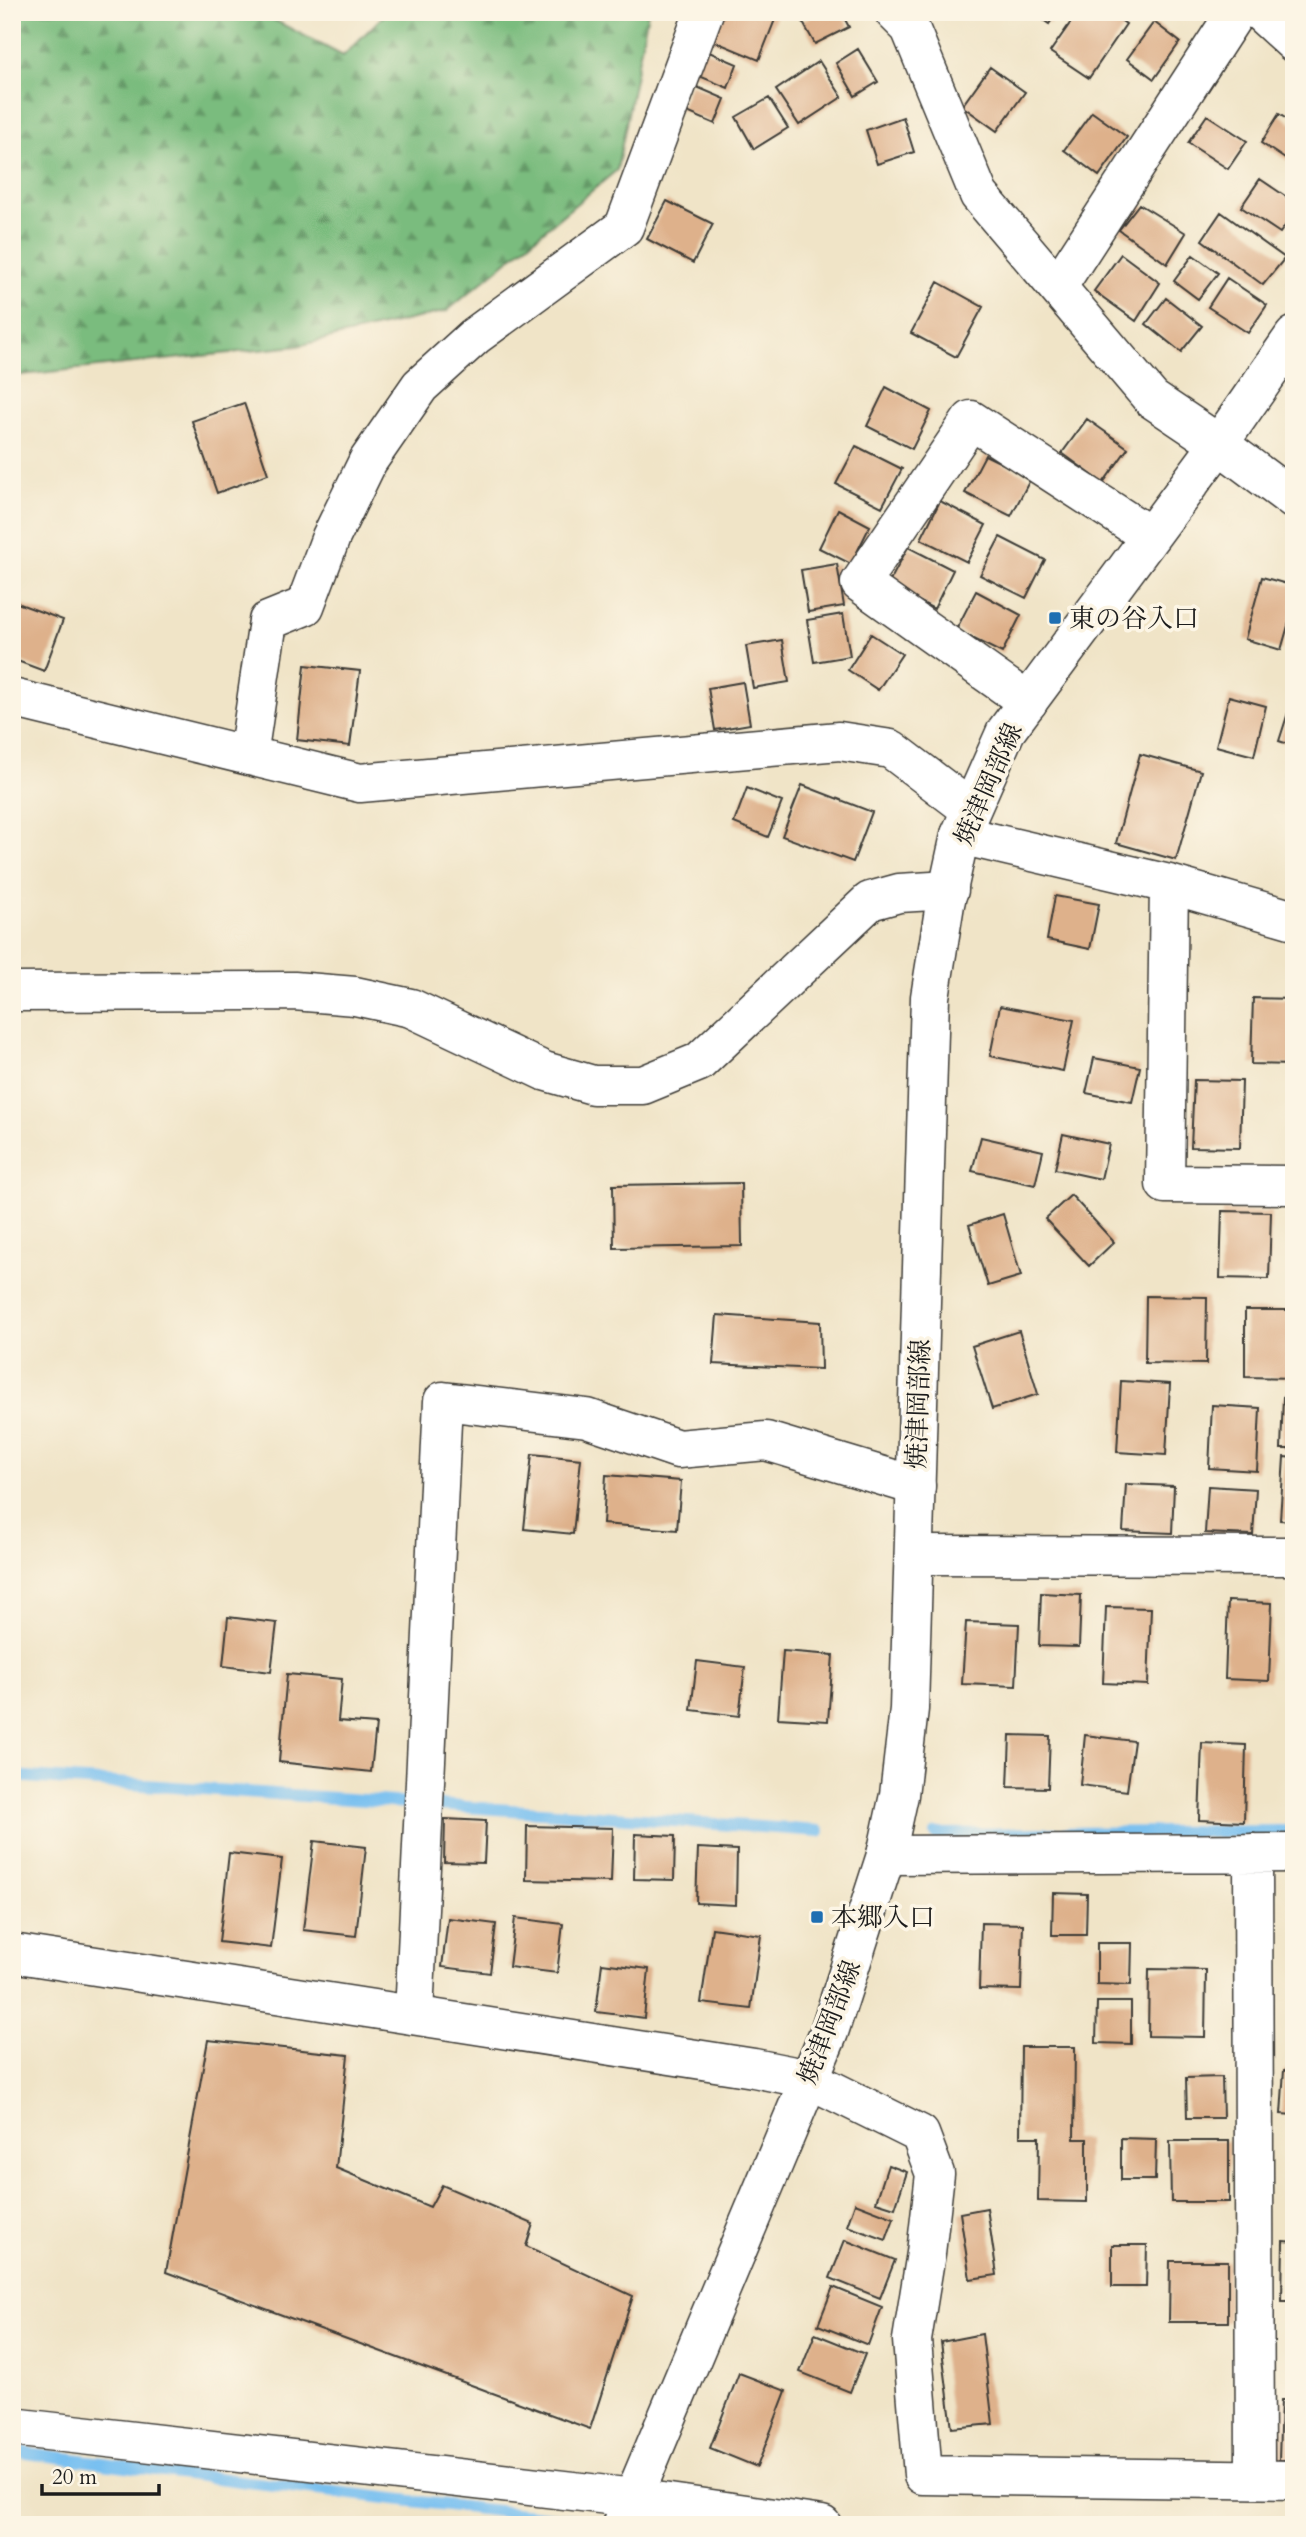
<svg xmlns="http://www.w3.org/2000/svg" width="1306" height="2537" viewBox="0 0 1306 2537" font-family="Cardo,'Noto Serif JP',serif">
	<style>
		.forest { fill: url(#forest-firs); stroke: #4b6c4d; stroke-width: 2 }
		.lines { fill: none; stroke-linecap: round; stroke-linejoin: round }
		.stream { stroke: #77bff0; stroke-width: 12 }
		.building { fill: #deb18b }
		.street-casing { stroke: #3c3a36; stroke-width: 41 }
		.secondary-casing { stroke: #3c3a36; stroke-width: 41 }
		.street { stroke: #fff; stroke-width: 38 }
		.secondary { stroke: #fff; stroke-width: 38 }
		.poi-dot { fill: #1f6fb2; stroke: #fcf5e5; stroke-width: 2.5 }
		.labels { text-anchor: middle; stroke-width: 7; stroke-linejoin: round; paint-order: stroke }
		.poi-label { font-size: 26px; fill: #1c1c1c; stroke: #fcf5e5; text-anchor: start }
		.street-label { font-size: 26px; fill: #1c1c1c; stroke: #fcf5e5 }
	</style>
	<defs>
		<pattern id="forest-firs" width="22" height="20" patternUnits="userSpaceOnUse" patternTransform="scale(1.75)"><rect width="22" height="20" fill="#7abc7e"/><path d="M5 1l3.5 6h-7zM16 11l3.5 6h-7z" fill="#639866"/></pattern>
	</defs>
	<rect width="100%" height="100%" fill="#fcf5e5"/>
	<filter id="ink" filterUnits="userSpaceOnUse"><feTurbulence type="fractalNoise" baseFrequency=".0143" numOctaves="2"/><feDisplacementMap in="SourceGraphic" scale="14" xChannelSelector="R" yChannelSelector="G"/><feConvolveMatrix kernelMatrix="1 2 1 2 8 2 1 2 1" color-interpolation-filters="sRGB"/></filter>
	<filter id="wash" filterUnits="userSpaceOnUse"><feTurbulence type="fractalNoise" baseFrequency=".00686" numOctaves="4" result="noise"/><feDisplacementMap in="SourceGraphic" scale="28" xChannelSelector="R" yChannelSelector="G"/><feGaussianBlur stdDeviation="1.57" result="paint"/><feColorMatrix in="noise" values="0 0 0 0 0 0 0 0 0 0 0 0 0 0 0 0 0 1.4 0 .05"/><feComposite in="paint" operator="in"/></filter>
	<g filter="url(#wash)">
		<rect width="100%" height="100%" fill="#f0e4c7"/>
		<path class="forest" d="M12,12H259L343,56L387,12H648L617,170L447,311L297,346L12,376Z"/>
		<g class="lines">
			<path class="stream" d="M12,1776L819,1831
				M936,1834L1294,1831
				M12,2451L248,2482L619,2525"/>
		</g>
		<g id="blocks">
			<path class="building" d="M723,12H778L759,60L711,40Z
				M820,12H841L849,27L815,44L802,21Z
				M1032,12H1057L1049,24Z
				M1078,12H1109L1126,24L1089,78L1050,52Z
				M1154,22L1180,42L1154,79L1127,59Z
				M702,49L737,64L728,88L692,73Z
				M858,49L878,82L855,96L836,63Z
				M819,61L842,97L799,125L776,90Z
				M990,67L1025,92L997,131L962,106Z
				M690,84L725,99L715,124L680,109Z
				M769,98L788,128L754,149L736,117Z
				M1092,112L1127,137L1099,176L1064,150Z
				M1279,114L1294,124V165L1261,143Z
				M1207,115L1247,141L1228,169L1188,143Z
				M903,117L914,152L877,164L866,130Z
				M1260,179L1294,202V213L1280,233L1241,207Z
				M667,201L713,224L693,263L647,239Z
				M1139,204L1186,233L1167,264L1119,230Z
				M1221,212L1285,258L1263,285L1202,240Z
				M1121,254L1160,283L1136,321L1094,291Z
				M1193,255L1218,273L1198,299L1174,281Z
				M1227,278L1267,305L1248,333L1208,307Z
				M938,282L983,307L956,357L911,333Z
				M1166,298L1202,326L1181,352L1146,324Z
				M886,387L931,411L912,449L867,426Z
				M244,403L268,474L217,493L192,421Z
				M1087,419L1128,448L1103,483L1062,453Z
				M856,446L902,469L882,507L836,484Z
				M985,455L1031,478L1011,516L965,493Z
				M940,501L986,525L967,562L921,539Z
				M838,509L870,526L851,564L819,548Z
				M1000,537L1045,560L1026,598L980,575Z
				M908,547L953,570L934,609L888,585Z
				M837,564L844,606L808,612L801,570Z
				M1262,577L1294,586V605L1281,650L1245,639Z
				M976,591L1021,615L1002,653L956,630Z
				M12,601L63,620L44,671L12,659Z
				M843,614L850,656L814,662L807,620Z
				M871,634L902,654L878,690L848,670Z
				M782,640L789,682L753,688L746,646Z
				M305,665L360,671L350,746L297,740Z
				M743,682L750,724L715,730L708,688Z
				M1294,694V746L1279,741Z
				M1229,696L1266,706L1254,756L1216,746Z
				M1140,754L1201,771L1176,860L1116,843Z
				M802,785L872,812L853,862L782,836Z
				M747,788L782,802L768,837L734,823Z
				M1055,896L1099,904L1090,949L1047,940Z
				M1253,998L1294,999V1065L1251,1064Z
				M1000,1006L1074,1020L1063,1071L990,1056Z
				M1094,1058L1140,1067L1132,1102L1086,1093Z
				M1194,1080L1242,1081L1240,1148L1191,1147Z
				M1063,1134L1109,1144L1101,1179L1055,1169Z
				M981,1137L1043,1151L1035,1185L972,1171Z
				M741,1183L742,1246L614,1248L613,1185Z
				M1071,1195L1114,1242L1089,1266L1045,1219Z
				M1290,1209H1294V1275H1288Z
				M1222,1211L1271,1212L1269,1279L1220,1278Z
				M1003,1214L1021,1276L988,1286L969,1225Z
				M1146,1296L1207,1297L1206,1364L1145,1363Z
				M1245,1310H1294V1378L1245,1377Z
				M717,1315L820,1322L821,1369L713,1364Z
				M1019,1331L1038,1394L992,1409L972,1346Z
				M1121,1381L1170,1384L1166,1455L1117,1452Z
				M1283,1397L1294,1398V1449H1281Z
				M1212,1405L1260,1408L1257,1471L1209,1468Z
				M532,1454L581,1459L573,1534L524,1529Z
				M1284,1457L1294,1458V1521L1280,1520Z
				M606,1475L681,1481L677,1530L603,1524Z
				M1126,1484L1174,1486L1172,1533L1123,1531Z
				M1208,1486L1256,1489L1253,1535L1205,1533Z
				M1041,1593L1081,1595L1079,1647L1039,1646Z
				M1228,1601L1272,1603L1269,1681L1225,1679Z
				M1106,1607L1151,1608L1148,1685L1103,1683Z
				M228,1617L277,1623L271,1672L223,1666Z
				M966,1622L1019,1624L1016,1686L962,1684Z
				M783,1651L833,1655L828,1721L778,1718Z
				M697,1661L745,1667L739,1716L691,1710Z
				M287,1674L342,1679L338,1721L376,1724L371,1772L279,1762Z
				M1010,1735L1050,1736L1048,1788L1008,1787Z
				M1085,1735L1134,1741L1127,1791L1080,1785Z
				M1202,1743L1246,1745L1244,1822L1199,1820Z
				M445,1819L486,1821L484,1863L444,1862Z
				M527,1826L613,1828L611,1882L526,1880Z
				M635,1834L675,1836L674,1880L634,1879Z
				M314,1841L366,1847L356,1936L303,1930Z
				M698,1848L737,1850L736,1905L696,1903Z
				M229,1853L282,1859L271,1948L219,1942Z
				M1053,1893L1087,1894L1086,1935H1052Z
				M448,1918L496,1924L490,1973L442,1967Z
				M515,1918L563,1924L557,1973L509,1967Z
				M981,1923L1023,1924L1021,1990L979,1989Z
				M712,1928L761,1935L751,2009L701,2003Z
				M1097,1943H1132L1131,1985L1097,1984Z
				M602,1963L649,1969L644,2018L596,2012Z
				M1149,1969L1206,1970L1205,2037L1148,2036Z
				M1097,2002H1131V2044L1096,2043Z
				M208,2040L348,2055L336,2168L430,2207L442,2185L533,2224L526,2246L633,2296L590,2429L166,2272Z
				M1021,2047H1075L1074,2139H1087V2202L1038,2201L1039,2137H1020Z
				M1284,2070L1294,2071V2115L1281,2114Z
				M1222,2077L1223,2118H1187L1186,2078Z
				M1121,2138L1156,2139L1155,2180H1121Z
				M1170,2141H1229V2202H1171Z
				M888,2165L907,2172L895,2208L876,2202Z
				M855,2203L894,2218L886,2240L847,2226Z
				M987,2208L997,2275L970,2279L960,2213Z
				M845,2240L895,2260L880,2298L830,2278Z
				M1283,2241L1294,2242V2301H1282Z
				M1112,2245H1147L1146,2287H1112Z
				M1170,2261H1228V2322H1169Z
				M833,2287L882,2307L868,2345L818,2325Z
				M815,2334L865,2354L850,2392L800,2372Z
				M982,2334L993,2424L952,2428L941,2342Z
				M739,2373L786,2391L757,2467L710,2448Z
				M1281,2400H1294V2460H1279Z"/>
		</g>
	</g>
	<g filter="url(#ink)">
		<use href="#blocks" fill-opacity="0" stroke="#3c3a36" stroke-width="2"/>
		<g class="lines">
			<defs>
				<path id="street" d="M894,12L910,28L979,195L1152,399L1219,444L1294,500
					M1260,12L1294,43
					M1058,286L1236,12
					M12,698L360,783L839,741L891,749L970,809
					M1028,702L860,583L971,420L1150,536
					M248,756L268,621L305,606L331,537L368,461L420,386L475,336L624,227L704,12
					M960,835L1169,884L1294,920
					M1169,884L1165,1184L1294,1185
					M12,992L294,991L355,996L411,1008L544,1071L593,1085H643L699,1062L870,901L899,893L949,890
					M914,1555L1294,1556
					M1253,1853L1255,2479
					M886,1855L1294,1853
					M414,2015L443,1401L587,1418L678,1449L766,1441L916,1486
					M809,2079L920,2134L935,2174L926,2253L912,2340L923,2475L1294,2480
					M12,2427L634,2498L822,2525"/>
				<path id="secondary" d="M12,1953L754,2068L809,2079
					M622,2525L829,2032L886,1855L899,1795L909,1709L930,997L945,904L960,835L1006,731L1219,444L1294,336"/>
			</defs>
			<use href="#street" class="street-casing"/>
			<use href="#secondary" class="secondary-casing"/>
			<use href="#street" class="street"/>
			<use href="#secondary" class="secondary"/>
		</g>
	</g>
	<g class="poi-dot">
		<rect x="1048" y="611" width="14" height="14" rx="3.5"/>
		<rect x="810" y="1910" width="14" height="14" rx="3.5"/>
	</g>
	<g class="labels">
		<g class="poi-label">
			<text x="1069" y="627">東の谷入口</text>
			<text x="831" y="1926">本郷入口</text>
		</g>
		<g class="street-label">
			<text transform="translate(988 784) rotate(-66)" y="9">焼津岡部線</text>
			<text transform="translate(918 1404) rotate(-88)" y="9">焼津岡部線</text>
			<text transform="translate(829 2022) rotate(-69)" y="9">焼津岡部線</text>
		</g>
	</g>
	<rect width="1306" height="2537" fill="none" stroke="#fcf5e5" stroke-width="42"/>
	<path d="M42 2484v10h117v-10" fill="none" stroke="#1c1c1c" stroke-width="3.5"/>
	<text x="52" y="2484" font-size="21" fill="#1c1c1c" stroke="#fcf5e5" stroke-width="5" paint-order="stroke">20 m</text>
</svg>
